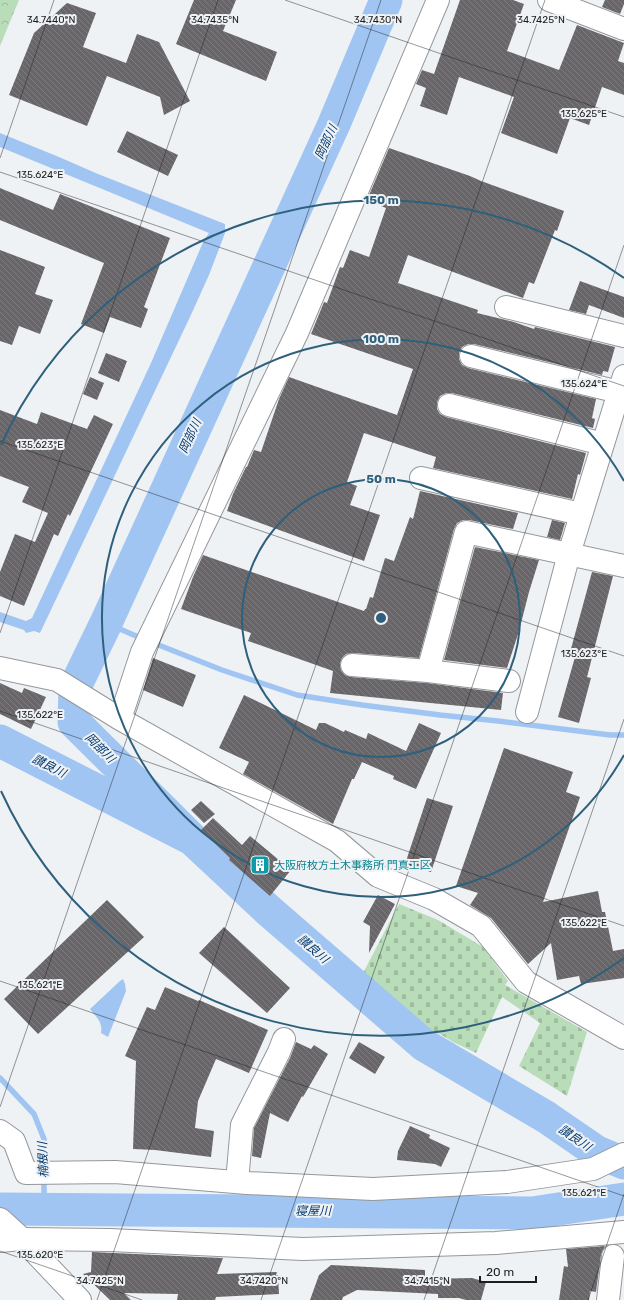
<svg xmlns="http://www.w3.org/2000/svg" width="624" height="1300" viewBox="0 0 624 1300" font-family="Rubik,'Noto Sans JP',sans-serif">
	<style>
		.cemetery { fill: url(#cemetery-stones) }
		.park { fill: url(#park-crowns) }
		.water { fill: #a0c5f3 }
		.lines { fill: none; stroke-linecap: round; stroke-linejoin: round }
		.stream { stroke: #a0c5f3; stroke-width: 5.5 }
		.river { stroke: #a0c5f3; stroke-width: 33 }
		.building { fill: url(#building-back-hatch) }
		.minor-casing { stroke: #95979b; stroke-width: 24 }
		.major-casing { stroke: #95979b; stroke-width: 24 }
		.minor { stroke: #fff; stroke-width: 22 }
		.major { stroke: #fff; stroke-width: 22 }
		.ticks { fill: none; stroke: #1b1d1e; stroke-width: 1; stroke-opacity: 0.45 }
		.ring { fill: none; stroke: #2e607d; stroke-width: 2 }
		.labels { text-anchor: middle; stroke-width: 4; stroke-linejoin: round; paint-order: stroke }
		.culture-label { font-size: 11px; fill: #0d838f; stroke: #eff2f5; text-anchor: start }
		.water-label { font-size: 12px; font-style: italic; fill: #02386e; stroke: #eff2f5 }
		.ticks-label { font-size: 10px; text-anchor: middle; fill: #1b1d1e; stroke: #eff2f5; stroke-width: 4; stroke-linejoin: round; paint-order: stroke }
		.centre { fill: #2e607d; stroke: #eff2f5; stroke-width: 2 }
		.ring-label { font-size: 12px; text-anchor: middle; font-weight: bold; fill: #2e607d; stroke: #eff2f5; stroke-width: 4; stroke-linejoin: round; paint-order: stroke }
	</style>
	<defs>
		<pattern id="cemetery-stones" width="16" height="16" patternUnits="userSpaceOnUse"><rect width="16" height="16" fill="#b8ddb8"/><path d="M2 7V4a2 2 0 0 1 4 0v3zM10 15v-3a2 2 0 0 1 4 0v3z" fill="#9ebd9e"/></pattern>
		<pattern id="park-crowns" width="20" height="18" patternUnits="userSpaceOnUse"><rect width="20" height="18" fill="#b8ddb8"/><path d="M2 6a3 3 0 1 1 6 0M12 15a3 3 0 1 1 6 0" fill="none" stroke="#9ebd9e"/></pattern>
		<pattern id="building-back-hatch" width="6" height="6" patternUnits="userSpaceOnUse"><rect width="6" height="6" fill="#696669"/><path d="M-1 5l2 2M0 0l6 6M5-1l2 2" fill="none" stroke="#7e7b7e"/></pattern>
	</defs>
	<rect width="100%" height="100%" fill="#eff2f5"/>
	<path class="cemetery" d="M399,904L438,920L483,947L508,981L505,985L587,1032L567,1096L519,1066L540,1023L502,997L476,1053L453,1042L440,1034L425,1029L362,975Z"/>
	<path class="park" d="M0,0H19L0,46Z"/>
	<path class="water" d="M0,133L59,157L98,174L225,224V233L209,275L190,317L40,633L34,631L26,633L24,630L0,622V612L26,621L32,618L151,363L204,240L209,233L0,147Z
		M123,979L125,984L126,991L108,1037L101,1033C103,1022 96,1017 90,1009L120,981Z"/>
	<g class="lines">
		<path class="stream" d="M106,623L143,639
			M151,642L222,670L297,695L362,705L440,715L498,721L610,735H624
			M0,1078L34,1114L44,1139V1168
			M44,1177V1209"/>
		<path class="river" d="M0,741L192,839L268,910L424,1045L546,1117L597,1152L624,1163
			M192,839L74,722L75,687L106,623L334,124L386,0
			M0,1209L532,1213L624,1199"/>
	</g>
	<path class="building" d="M194,0H236L223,31L277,52L266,81L176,44Z
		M460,0H513L524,4L507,51L559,70L577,25L624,43L618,61L624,63V95L602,87L589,125L570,118L557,154L501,133L514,97L459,77L447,115L420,106L426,88L416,84L422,70L434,74Z
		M605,0H624V4L620,14L602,7Z
		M67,3L96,13L83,47L126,63L137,34L159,42L190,101L164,115L160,97L107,76L87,126L9,95L34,33Z
		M127,131L178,155L168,176L117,152Z
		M389,148L470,176L481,181L564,211L557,231L555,230L534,284L529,282L523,298L408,255L398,283L478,310L477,313L514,322L534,329L535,327L615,347L608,372L603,371L602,375L474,344H468L462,347L459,353V359L462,365L468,368L596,399L592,418L595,419L593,428L452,393H446L440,396L437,402V409L440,414L446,417L586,453L580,475L578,474L572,499L433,468L436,457L364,433L347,482L357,486L350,505L380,515L364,561L227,511L233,494L246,467H247L254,450L261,452L279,399L289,377L397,415L413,369L311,334L324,302L327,303L340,267L343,268L350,250L369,257L386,208L367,200Z
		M0,188L53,210L60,194L170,238L144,307L148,309L141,328L110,317L104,333L81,324L104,263L0,220Z
		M0,250L45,267L35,294L53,300L40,334L19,326L12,345L0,341Z
		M580,281L624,297V318L589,305L586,314L569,310Z
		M106,353L127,361L119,382L98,373Z
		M90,377L104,383L97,400L83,394Z
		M0,410L37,424L41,412L87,429L94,415L113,424L70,516L68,514L58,536L54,534L24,606L0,596V572L15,534L35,542L48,513L22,502L29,487L0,476Z
		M420,491L518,513L513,529L469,520H463L457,523L454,529L419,658L353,653L346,654L342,658L340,664L341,670L345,675L351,677L427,683L503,693L501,710L330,693L333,671L248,641L251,633L181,609L193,577L203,555L364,611L365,609H366L370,597L373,598L385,558L394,561L410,517L413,519Z
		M552,520L565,523L560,540L547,537Z
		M475,547L539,560L529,592L519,631L507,668L444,660Z
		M592,572L613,576L587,677L591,678L579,723L558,717L575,657L569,656Z
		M153,658L196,675L183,707L143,690Z
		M0,683L22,693L24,688L46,697L31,729L0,714Z
		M244,695L316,730L319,723H325L344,732L345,730L366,739L368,733L406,751L419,723L441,733L416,789L393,779L394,776L362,762L354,779H352L333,824L243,774L249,762L219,748Z
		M504,748L573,772L566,792L580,797L543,902L598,891L602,912H605L613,951L624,949V978L581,984L579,976L557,980L551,943L528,964L491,918L470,905L478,893L456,886Z
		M427,798L453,806L431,872L405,864Z
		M201,801L215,814L204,823L191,810Z
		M213,818L242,845L250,836L291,870L270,896L229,860L230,858L201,830Z
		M378,895L395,904L369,953L370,926L363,922Z
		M107,900L144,937L38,1034L4,999Z
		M224,927L290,988L267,1013L199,953Z
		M165,987L198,1001L199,1000L268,1030L249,1073L216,1059L198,1101L195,1128L214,1131L211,1157L155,1150L133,1149L136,1061L125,1056L147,1007L155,1010Z
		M296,1042L311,1049L314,1045L328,1054L303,1097L302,1096L288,1122L270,1113L261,1158L252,1156L254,1128L290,1058Z
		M359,1042L385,1057L375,1074L349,1058Z
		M410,1126L430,1135L429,1138L450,1148L441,1167L435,1164L397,1160L398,1151Z
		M605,1246L601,1255L596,1292L590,1291L589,1300H559L564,1266L568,1267L566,1249Z
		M92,1252L223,1258L217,1274L277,1272L276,1275H278L279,1294L216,1297L215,1300H177L178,1294L124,1293L131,1300H110L83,1274L91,1272Z
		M331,1265L425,1270V1279L472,1278L486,1282L481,1300H466L459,1298H438V1294L357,1290L343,1297L342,1300H310L319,1275Z"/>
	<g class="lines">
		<defs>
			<path id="minor" d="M549,0L624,29
				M506,307L624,336
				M471,356L619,392
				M449,405L603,444
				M421,478L581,514
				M352,665L428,671L509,681
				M0,668L57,680L120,719L337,841L378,876L434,899L481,926L526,982L624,1038
				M428,671L466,532L624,566
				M527,712L569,554L624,376
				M120,719L142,652L297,333L438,0
				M0,1131L14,1141L26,1173L115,1172L247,1183L373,1189L507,1182L593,1169L624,1154
				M237,1182L242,1125L279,1052L284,1039
				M0,1241L22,1239L110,1240L303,1249L496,1243L624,1232
				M608,1300L613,1256"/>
			<path id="major" d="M0,1219L22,1239L80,1300"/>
		</defs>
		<use href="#minor" class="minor-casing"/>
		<use href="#major" class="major-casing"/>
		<use href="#minor" class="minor"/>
		<use href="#major" class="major"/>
	</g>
	<path class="ticks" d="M285,0L624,117M0,158L54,0M0,172L624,386M0,441L624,656M0,633L218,0M0,711L624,926M0,981L624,1196M0,1107L381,0M0,1251L142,1300M97,1300L545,0M261,1300L624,245M424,1300L624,719M588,1300L624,1194"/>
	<g class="ring">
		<circle cx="381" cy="618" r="139"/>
		<path d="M624 755A279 279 0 1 1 624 481"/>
		<path d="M624 958A418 418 0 0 1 1 791M1 445A418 418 0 0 1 624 278"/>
	</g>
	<defs>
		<symbol id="building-square" viewBox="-11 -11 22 22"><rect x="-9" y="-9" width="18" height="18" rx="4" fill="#0f9aa8" stroke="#eff2f5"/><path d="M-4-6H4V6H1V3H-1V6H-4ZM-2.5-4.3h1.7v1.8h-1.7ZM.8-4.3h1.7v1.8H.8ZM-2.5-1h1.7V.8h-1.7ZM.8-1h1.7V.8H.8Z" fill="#fff"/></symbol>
	</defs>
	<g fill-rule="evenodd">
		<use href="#building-square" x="249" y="854" width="22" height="22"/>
	</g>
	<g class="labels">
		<g class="culture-label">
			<text x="274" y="869">大阪府枚方土木事務所 門真工区</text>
		</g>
		<g class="water-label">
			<text transform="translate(326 142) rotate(-65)" y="4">岡部川</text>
			<text transform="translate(190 436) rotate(-65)" y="4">岡部川</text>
			<text transform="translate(100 748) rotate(45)" y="4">岡部川</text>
			<text transform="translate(49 766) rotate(27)" y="4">讃良川</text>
			<text transform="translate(313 949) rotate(41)" y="4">讃良川</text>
			<text transform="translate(575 1138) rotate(34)" y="4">讃良川</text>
			<text transform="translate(43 1160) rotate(-92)" y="4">楠根川</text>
			<text x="313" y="1215">寝屋川</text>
		</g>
	</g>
	<g class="ticks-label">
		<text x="51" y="23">34.7440°N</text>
		<text x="215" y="23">34.7435°N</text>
		<text x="378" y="23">34.7430°N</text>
		<text x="541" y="23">34.7425°N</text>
		<text x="584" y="117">135.625°E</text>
		<text x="40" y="178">135.624°E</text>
		<text x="584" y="387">135.624°E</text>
		<text x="40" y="448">135.623°E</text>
		<text x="584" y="657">135.623°E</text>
		<text x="40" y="718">135.622°E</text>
		<text x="584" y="926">135.622°E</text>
		<text x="40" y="988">135.621°E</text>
		<text x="584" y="1196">135.621°E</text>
		<text x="40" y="1258">135.620°E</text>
		<text x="100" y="1284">34.7425°N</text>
		<text x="264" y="1284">34.7420°N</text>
		<text x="427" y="1284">34.7415°N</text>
	</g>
	<circle cx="381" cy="618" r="6" class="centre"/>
	<g class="ring-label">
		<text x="381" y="204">150 m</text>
		<text x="381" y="343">100 m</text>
		<text x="381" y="483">50 m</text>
	</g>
	<path d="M480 1276v6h56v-6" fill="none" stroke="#1b1d1e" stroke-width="2"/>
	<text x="486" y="1276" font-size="12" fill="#1b1d1e" stroke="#eff2f5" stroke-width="3" paint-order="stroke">20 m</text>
</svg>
